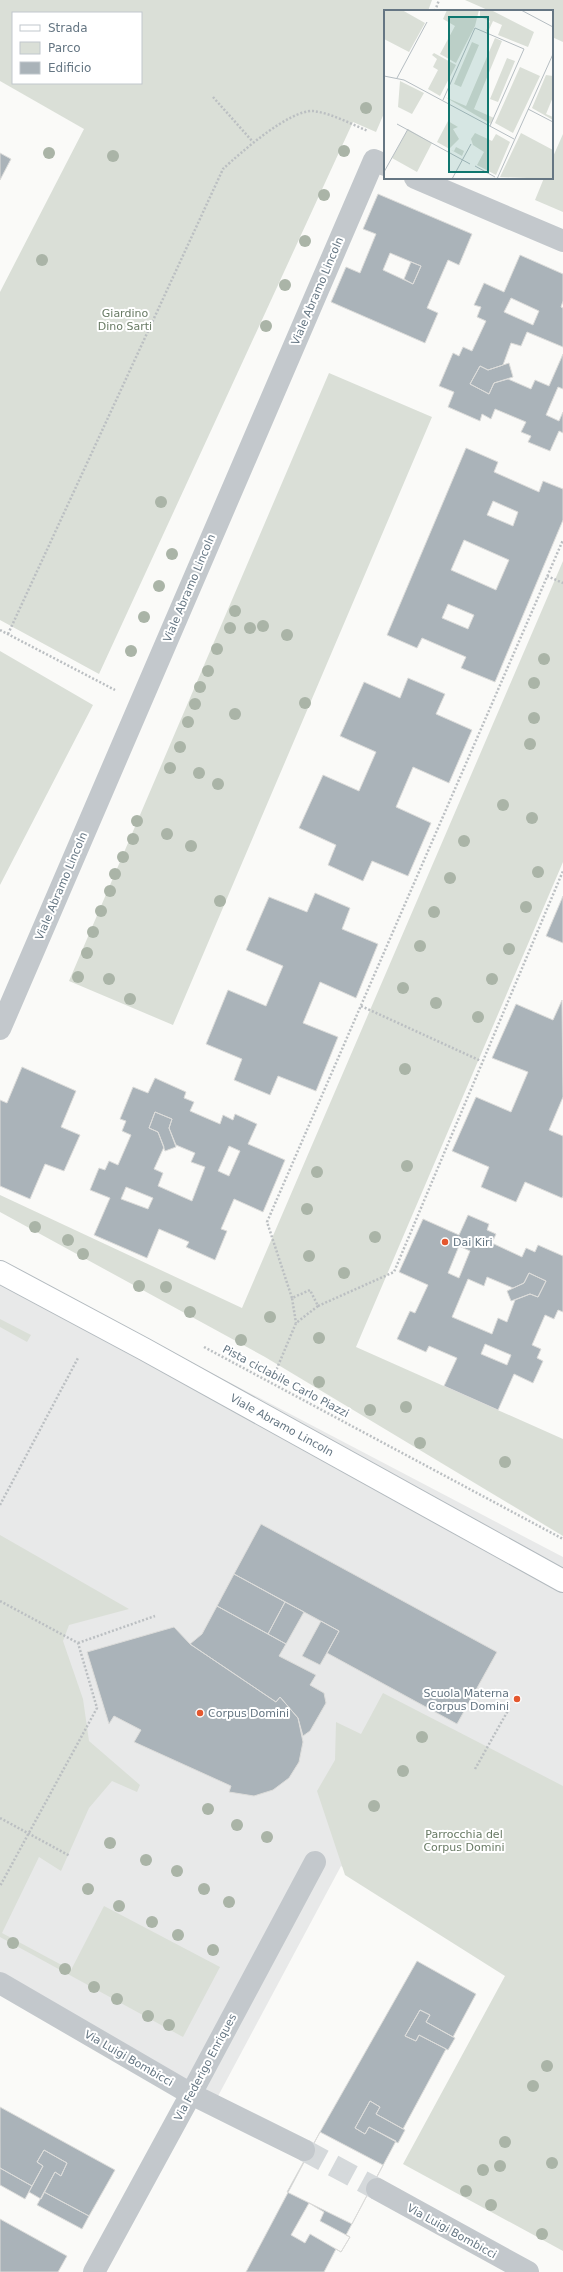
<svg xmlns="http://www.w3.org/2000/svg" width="563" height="2272" viewBox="0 0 563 2272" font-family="'DejaVu Sans',sans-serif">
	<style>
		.built { fill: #e8e9e9 }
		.green { fill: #dadfd7; fill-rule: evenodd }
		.building { fill: #aab3b9; stroke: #dcdcda; fill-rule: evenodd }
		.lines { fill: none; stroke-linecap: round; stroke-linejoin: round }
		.street-tunnel { stroke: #d5d9db; stroke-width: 22; stroke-dasharray: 22 11; stroke-linecap: butt }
		.secondary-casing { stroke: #b3babf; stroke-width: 24 }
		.path { stroke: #bbbfc2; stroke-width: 2.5; stroke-dasharray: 2 2; stroke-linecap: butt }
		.street { stroke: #c3c8cc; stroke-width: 22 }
		.secondary { stroke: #fff; stroke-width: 22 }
		.tree { fill: #aab4a7 }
		.poi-dot { fill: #e4572e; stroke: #fff; stroke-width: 1.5 }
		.labels { text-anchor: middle; stroke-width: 4; stroke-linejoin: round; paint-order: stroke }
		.street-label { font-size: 11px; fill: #657683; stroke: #fff }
		.park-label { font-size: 11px; fill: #687a64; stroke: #fff }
		.poi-label { font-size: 11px; fill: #657683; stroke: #fff; text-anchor: start }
		.inset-road { fill: none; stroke: #b5bdc2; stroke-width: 1 }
		.view { fill: #0f766e; fill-opacity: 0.15; stroke: #0f766e; stroke-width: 2 }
		.inset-edge { fill: none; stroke: #657683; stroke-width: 2 }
	</style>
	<rect width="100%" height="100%" fill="#fafaf8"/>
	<path class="built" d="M0,1262L563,1557V1893L522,1976L341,1866L217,2098L0,1983Z"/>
	<path class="green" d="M0,0H432L428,11H385V111L376,132L353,122L99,674L0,620V292L84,129L0,81ZM13,13H141V83H13Z
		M465,0H563V42L552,37V11H490Z
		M563,134V212L535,200L544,178H552V159Z
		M329,373L432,417L173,1025L69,981Z
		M563,561V862L356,1347L563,1439V1536L265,1357L0,1212V1195L242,1308Z
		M0,651L93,705L0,885Z
		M0,1319L31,1335L27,1342L0,1327Z
		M0,1535L129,1609L69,1625L63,1641L83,1699L89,1741L140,1785L137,1792L112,1781L89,1808L61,1871L39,1857L2,1933L71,1970L104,1906L220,1967L183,2037L0,1937Z
		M383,1693L563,1786V2251L403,2164L505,1976L345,1875L317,1791L335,1760L336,1722L361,1734Z"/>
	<path class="building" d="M0,153L11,159L0,180Z
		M378,194L472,234L459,265L448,260L427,308L438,313L425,343L331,302L346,267L360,273L376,234L363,229ZM390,253L421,266L413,284L383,270Z
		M520,255L563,274V301L561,307L563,308V347L527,332L521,346L511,343L503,365L488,370L480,366L470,384L489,394L494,383L508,379L531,389L535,380L549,386L563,354V389L558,387L546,415L559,421L563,412V433L559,431L550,451L528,442L531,436L521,432L526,422L495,409L491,419L482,414L480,421L448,407L454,392L439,386L453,353L459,356L463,347L472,351L486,321L477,317L481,307L474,305L484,283L504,292ZM511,298L539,311L533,325L504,312Z
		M411,262L421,266L413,284L404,279Z
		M509,363L513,377L494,383L489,394L470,384L480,366L488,370Z
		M466,448L498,462L494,472L539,492L543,481L563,489V520L495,682L461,668L466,657L422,638L417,648L387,635ZM493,501L518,512L513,526L487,515ZM464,540L509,560L496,590L451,570ZM448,604L474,615L468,629L442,618Z
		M408,678L445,694L436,714L472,730L449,783L413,767L396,807L431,823L408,876L372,861L363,881L328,865L336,845L299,828L323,775L359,791L376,752L340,736L364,682L400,698Z
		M315,893L350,908L342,929L378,944L356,998L320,982L303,1023L338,1037L316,1091L278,1076L270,1095L234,1080L242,1059L206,1044L228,990L266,1006L283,966L246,950L269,897L307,912Z
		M563,896V943L546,936Z
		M562,1000L563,1097L549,1130L563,1136V1196L562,1198L525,1182L516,1202L481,1187L489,1167L452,1151L476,1097L511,1112L528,1072L492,1058L516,1004L553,1020Z
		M22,1067L76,1091L61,1127L80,1135L64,1171L45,1164L30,1199L0,1186V1100L7,1103Z
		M155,1078L186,1092L184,1098L194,1102L190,1111L220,1124L223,1115L233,1120L235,1114L257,1124L248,1144L285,1160L263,1212L234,1199L221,1229L227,1231L215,1260L186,1247L189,1242L159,1229L147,1258L94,1235L110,1198L90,1190L99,1168L105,1170L109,1161L118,1165L131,1135L122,1131L126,1121L120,1119L133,1087L148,1093ZM155,1112L172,1119L169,1128L176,1145L195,1153L191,1162L205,1167L192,1201L158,1186L163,1173L154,1169L164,1147L158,1132L149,1128ZM229,1146L240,1151L229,1176L218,1171ZM126,1187L153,1198L148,1209L121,1199Z
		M155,1112L172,1119L169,1128L176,1147L165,1151L158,1132L149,1128Z
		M468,1215L489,1224L487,1230L496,1234L492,1243L522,1257L526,1248L535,1252L538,1245L563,1256V1312L558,1310L554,1319L545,1315L532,1345L541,1349L537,1358L543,1361L533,1383L514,1374L498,1410L444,1386L457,1358L429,1346L426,1352L397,1339L410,1311L415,1313L428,1285L399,1272L423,1219L459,1235ZM459,1246L470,1251L459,1278L448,1273ZM529,1273L546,1281L538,1297L530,1294L515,1300L507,1322L498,1318L492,1334L452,1317L468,1279L484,1286L487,1277L513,1288L524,1283ZM485,1344L511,1355L507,1365L481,1354Z
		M529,1273L546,1281L538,1297L530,1294L511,1301L507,1291L524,1283Z
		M261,1524L497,1652L457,1724L327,1653L339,1631L234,1574Z
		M234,1574L285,1602L268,1634L217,1606Z
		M285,1602L304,1612L286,1644L268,1634Z
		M217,1606L286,1644L279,1656L316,1675L310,1685L324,1693L326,1703L310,1731L303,1736L298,1718L280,1697L276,1702L190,1644L202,1634Z
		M321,1621L339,1631L320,1665L302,1656Z
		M174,1627L190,1644L276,1702L280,1697L298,1718L303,1742L299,1762L289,1778L273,1790L254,1796L229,1792L231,1786L134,1742L141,1730L114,1716L109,1724L87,1652Z
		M417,1961L476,1994L453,2037L426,2022L430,2015L420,2010L405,2036L416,2041L419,2035L446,2049L403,2129L376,2114L380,2107L370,2101L355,2128L365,2134L369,2127L396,2141L346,2235L350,2237L341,2252L336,2249L324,2272H246L320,2132Z
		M420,2010L430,2015L426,2022L455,2038L448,2050L419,2035L416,2041L405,2036Z
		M370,2101L380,2107L376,2114L405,2130L398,2143L369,2127L365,2134L355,2128Z
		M0,2107L115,2170L89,2216L44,2192L55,2172L61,2176L67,2163L44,2150L37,2162L43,2166L32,2186L0,2168Z
		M320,2132L383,2165L352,2224L287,2192Z
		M44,2150L67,2163L61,2176L55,2172L41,2199L29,2192L43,2166L37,2162Z
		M0,2168L32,2186L25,2199L0,2185Z
		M44,2192L89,2216L82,2229L37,2205Z
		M309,2203L324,2212L320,2221L350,2237L341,2252L310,2234L305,2243L291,2235Z
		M0,2219L67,2256L58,2272H0Z"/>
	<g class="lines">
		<path class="street-tunnel" d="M304,2150L377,2189"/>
		<defs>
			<path id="secondary" d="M0,1272L144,1349L563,1581"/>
		</defs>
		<use href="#secondary" class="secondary-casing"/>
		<path class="path" d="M435,11L439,0
			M213,97L253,142
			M547,576L563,583
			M0,630L115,690
			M8,634L223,169C240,153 289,110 313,111C331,113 351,124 368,131
			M361,1006L481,1061
			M292,1298L267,1222L563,540
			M318,1306L394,1272L563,871
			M204,1347L563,1539
			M275,1373L296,1323L318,1306L310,1290L292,1298L296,1323
			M0,1505L78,1358
			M0,1601L78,1643L97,1708L0,1886
			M78,1643L155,1616
			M475,1769L510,1707
			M0,1818L70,1856"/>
		<path class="street" d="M415,178L563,241
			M0,1029L374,160L385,165
			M0,1983L191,2094L304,2150
			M377,2189L528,2272
			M94,2272L191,2094L315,1862"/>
		<use href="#secondary" class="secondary"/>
	</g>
	<g class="tree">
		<circle cx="366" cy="108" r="6"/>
		<circle cx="344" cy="151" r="6"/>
		<circle cx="49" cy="153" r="6"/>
		<circle cx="113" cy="156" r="6"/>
		<circle cx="324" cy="195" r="6"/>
		<circle cx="305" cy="241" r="6"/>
		<circle cx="42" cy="260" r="6"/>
		<circle cx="285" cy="285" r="6"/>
		<circle cx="266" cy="326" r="6"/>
		<circle cx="161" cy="502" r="6"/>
		<circle cx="172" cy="554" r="6"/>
		<circle cx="159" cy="586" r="6"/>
		<circle cx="235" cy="611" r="6"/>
		<circle cx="144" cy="617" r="6"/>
		<circle cx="263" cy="626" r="6"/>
		<circle cx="230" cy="628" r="6"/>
		<circle cx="250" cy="628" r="6"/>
		<circle cx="287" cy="635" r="6"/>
		<circle cx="217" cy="649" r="6"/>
		<circle cx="131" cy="651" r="6"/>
		<circle cx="544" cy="659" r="6"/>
		<circle cx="208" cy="671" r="6"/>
		<circle cx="534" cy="683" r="6"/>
		<circle cx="200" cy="687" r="6"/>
		<circle cx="305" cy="703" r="6"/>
		<circle cx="195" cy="704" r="6"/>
		<circle cx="235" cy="714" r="6"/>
		<circle cx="534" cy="718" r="6"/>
		<circle cx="188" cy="722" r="6"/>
		<circle cx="530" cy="744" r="6"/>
		<circle cx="180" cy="747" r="6"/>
		<circle cx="170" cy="768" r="6"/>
		<circle cx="199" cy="773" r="6"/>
		<circle cx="218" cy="784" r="6"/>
		<circle cx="503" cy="805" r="6"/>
		<circle cx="532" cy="818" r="6"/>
		<circle cx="137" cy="821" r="6"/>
		<circle cx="167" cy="834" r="6"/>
		<circle cx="133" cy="839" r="6"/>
		<circle cx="464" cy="841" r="6"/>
		<circle cx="191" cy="846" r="6"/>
		<circle cx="123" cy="857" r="6"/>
		<circle cx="538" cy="872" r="6"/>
		<circle cx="115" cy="874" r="6"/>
		<circle cx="450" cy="878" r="6"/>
		<circle cx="110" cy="891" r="6"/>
		<circle cx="220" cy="901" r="6"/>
		<circle cx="526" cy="907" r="6"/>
		<circle cx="101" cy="911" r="6"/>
		<circle cx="434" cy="912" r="6"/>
		<circle cx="93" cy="932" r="6"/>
		<circle cx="420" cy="946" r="6"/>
		<circle cx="509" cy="949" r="6"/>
		<circle cx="87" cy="953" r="6"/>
		<circle cx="78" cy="977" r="6"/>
		<circle cx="109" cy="979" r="6"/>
		<circle cx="492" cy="979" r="6"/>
		<circle cx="403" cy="988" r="6"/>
		<circle cx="130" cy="999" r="6"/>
		<circle cx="436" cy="1003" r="6"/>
		<circle cx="478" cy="1017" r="6"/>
		<circle cx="405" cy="1069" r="6"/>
		<circle cx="407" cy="1166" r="6"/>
		<circle cx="317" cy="1172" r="6"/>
		<circle cx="307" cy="1209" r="6"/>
		<circle cx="35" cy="1227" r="6"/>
		<circle cx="375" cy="1237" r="6"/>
		<circle cx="68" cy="1240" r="6"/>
		<circle cx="83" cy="1254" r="6"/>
		<circle cx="309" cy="1256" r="6"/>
		<circle cx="344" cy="1273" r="6"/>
		<circle cx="139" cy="1286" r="6"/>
		<circle cx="166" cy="1287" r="6"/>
		<circle cx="190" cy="1312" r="6"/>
		<circle cx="270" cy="1317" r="6"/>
		<circle cx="319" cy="1338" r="6"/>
		<circle cx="241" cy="1340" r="6"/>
		<circle cx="319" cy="1382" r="6"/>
		<circle cx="406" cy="1407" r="6"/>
		<circle cx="370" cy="1410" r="6"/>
		<circle cx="420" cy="1443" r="6"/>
		<circle cx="505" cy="1462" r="6"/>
		<circle cx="422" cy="1737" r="6"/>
		<circle cx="403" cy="1771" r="6"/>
		<circle cx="374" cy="1806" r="6"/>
		<circle cx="208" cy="1809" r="6"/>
		<circle cx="237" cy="1825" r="6"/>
		<circle cx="267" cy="1837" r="6"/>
		<circle cx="110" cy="1843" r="6"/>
		<circle cx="146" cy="1860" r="6"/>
		<circle cx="177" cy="1871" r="6"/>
		<circle cx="88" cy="1889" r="6"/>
		<circle cx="204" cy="1889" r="6"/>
		<circle cx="229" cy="1902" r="6"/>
		<circle cx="119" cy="1906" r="6"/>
		<circle cx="152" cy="1922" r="6"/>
		<circle cx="178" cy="1935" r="6"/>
		<circle cx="13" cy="1943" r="6"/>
		<circle cx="213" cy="1950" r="6"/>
		<circle cx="65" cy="1969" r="6"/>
		<circle cx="94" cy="1987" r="6"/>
		<circle cx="117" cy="1999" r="6"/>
		<circle cx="148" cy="2016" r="6"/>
		<circle cx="169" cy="2025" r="6"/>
		<circle cx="547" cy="2066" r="6"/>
		<circle cx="533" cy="2086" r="6"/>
		<circle cx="505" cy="2142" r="6"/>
		<circle cx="552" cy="2163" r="6"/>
		<circle cx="500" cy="2166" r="6"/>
		<circle cx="483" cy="2170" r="6"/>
		<circle cx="466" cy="2191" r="6"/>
		<circle cx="491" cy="2205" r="6"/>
		<circle cx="542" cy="2234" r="6"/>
	</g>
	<g class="poi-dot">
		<circle cx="445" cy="1242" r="4"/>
		<circle cx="517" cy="1699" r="4"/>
		<circle cx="200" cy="1713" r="4"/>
	</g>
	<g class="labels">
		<g class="street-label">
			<text transform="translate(317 291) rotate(-67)" y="4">Viale Abramo Lincoln</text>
			<text transform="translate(189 588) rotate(-67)" y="4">Viale Abramo Lincoln</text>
			<text transform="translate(61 886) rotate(-67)" y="4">Viale Abramo Lincoln</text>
			<text transform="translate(286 1381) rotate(28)" y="4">Pista ciclabile Carlo Piazzi</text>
			<text transform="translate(282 1425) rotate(29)" y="4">Viale Abramo Lincoln</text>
			<text transform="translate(129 2058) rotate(30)" y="4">Via Luigi Bombicci</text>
			<text transform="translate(205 2067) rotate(-62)" y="4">Via Federigo Enriques</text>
			<text transform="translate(452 2231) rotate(29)" y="4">Via Luigi Bombicci</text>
		</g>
		<g class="park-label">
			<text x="125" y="317">Giardino<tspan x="125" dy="13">Dino Sarti</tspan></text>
			<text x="464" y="1838">Parrocchia del<tspan x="464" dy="13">Corpus Domini</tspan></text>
		</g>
		<g class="poi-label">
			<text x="453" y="1246">Dai Kiri</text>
			<text x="509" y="1697" text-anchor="end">Scuola Materna<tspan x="509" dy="13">Corpus Domini</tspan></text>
			<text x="208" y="1717">Corpus Domini</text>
		</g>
	</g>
	<g transform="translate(384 10)">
		<rect width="169" height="169" fill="#fafaf8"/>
		<path d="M3,0H18L41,13L25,42L0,29V2ZM63,0H95L91,16L72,53L56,44L71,16L59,9ZM96,0H107L150,22L144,37L114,25L118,15L109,11L104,22L102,21L106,11L96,7ZM111,28L118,31L90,99L110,108L107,114L61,87L82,96ZM88,32L95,35L77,77L70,74ZM50,43L72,55L56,86L44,79L54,60L49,57L53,49L48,45ZM123,48L131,51L114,92L106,89ZM136,57L156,66L129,123L111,113ZM162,65L169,66V87L162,104L169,107V110L148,98ZM16,71L40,83L28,104L14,97ZM64,111L74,117L69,119L75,129L65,139L70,141L72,137L80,141L78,146L53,132ZM24,119L48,133L33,162L8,148ZM91,123L108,131L112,124L126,132L112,165L93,155L100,142L89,135L87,129ZM137,123L169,140V169L116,167Z" fill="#dadfd7"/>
		<path class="inset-road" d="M137,0L169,17M0,66L20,70L130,129M13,68L43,12M59,90L91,18L140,39L106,116M144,99L169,112M13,114L86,154M91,156L111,167M0,162L24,119M68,169L87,134M113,169L169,44"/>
		<path class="view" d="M65,7H104V162H65Z"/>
		<rect width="169" height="169" class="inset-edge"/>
	</g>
	<rect x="12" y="12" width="130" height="72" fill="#ffffff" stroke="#c1c8cd"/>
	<rect x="20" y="25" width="20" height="6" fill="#ffffff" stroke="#c1c8cd"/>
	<text x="48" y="32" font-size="12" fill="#657683">Strada</text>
	<rect x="20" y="42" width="20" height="12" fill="#dadfd7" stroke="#c1c8cd"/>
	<text x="48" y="52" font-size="12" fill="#657683">Parco</text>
	<rect x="20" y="62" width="20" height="12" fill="#aab3b9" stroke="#c1c8cd"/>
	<text x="48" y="72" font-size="12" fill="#657683">Edificio</text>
</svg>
